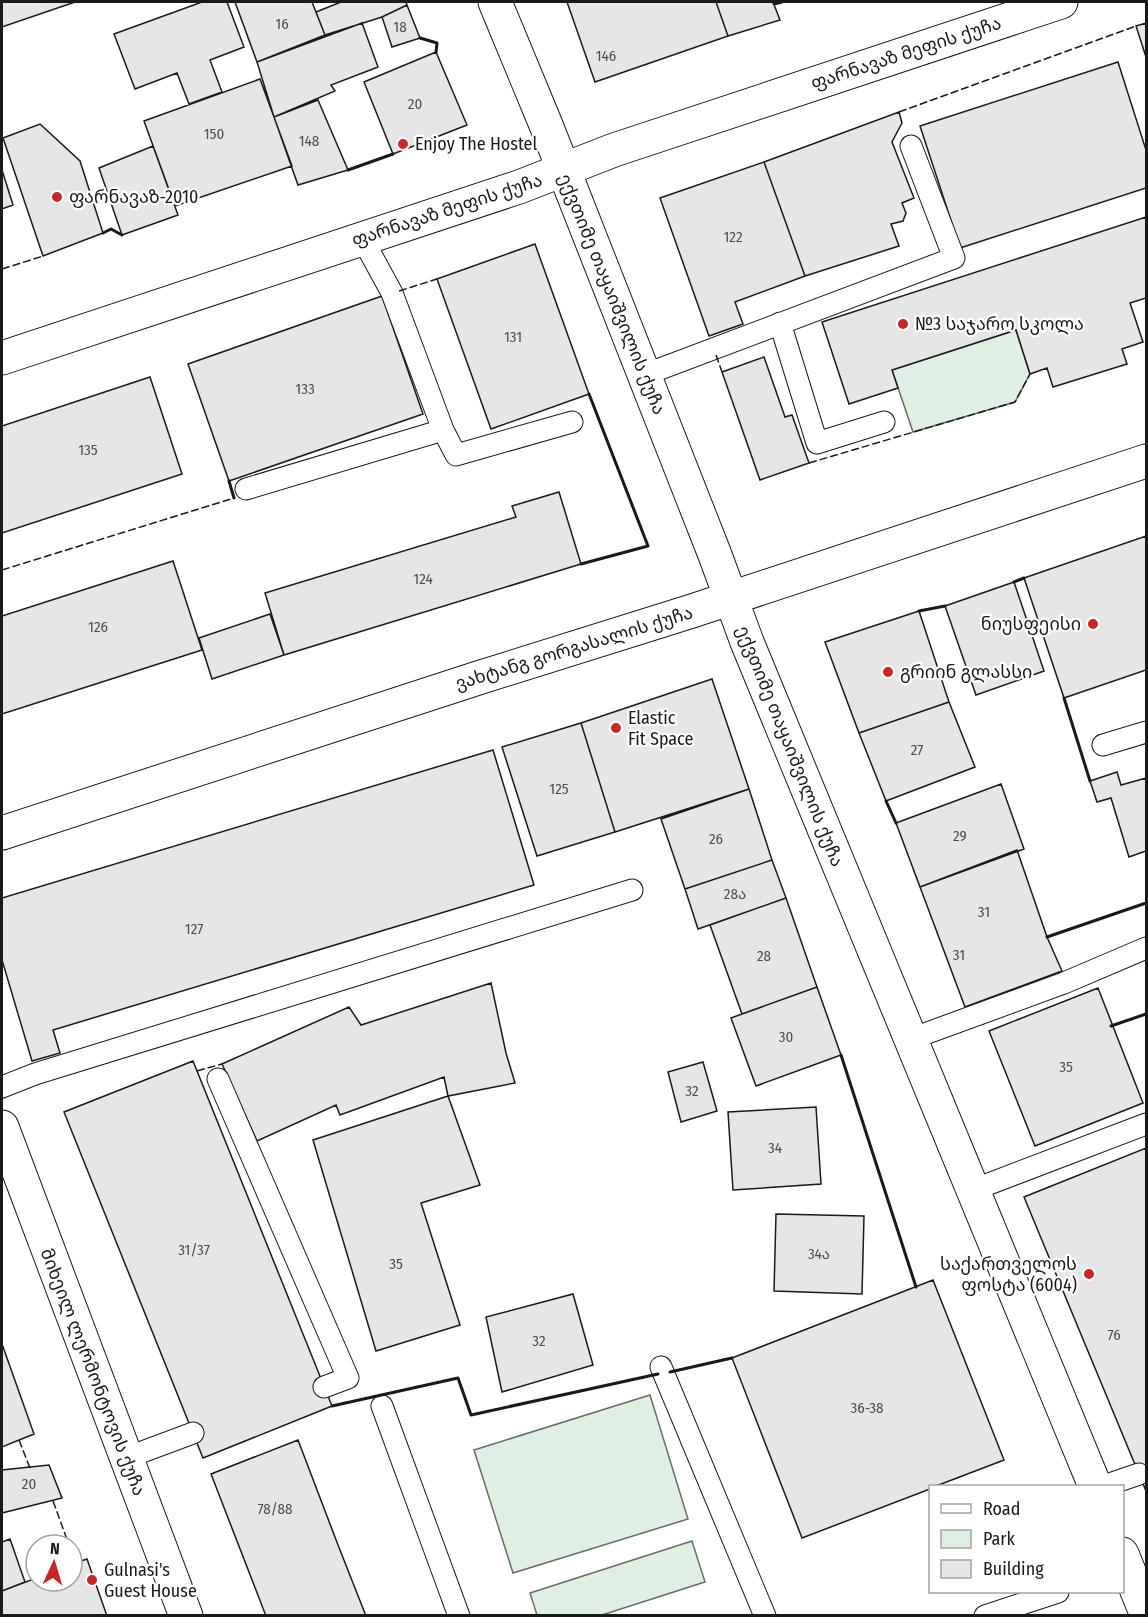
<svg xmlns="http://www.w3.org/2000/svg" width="1148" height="1617" viewBox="0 0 1148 1617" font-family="'Fira Sans Condensed','Noto Sans Georgian',sans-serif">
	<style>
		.green { fill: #e0efe3; stroke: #6a6a6a; stroke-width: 1.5 }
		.building { fill: #e6e6e6; stroke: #1a1a1a; stroke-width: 1.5 }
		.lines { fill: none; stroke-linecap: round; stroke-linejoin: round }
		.lane-casing { stroke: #1a1a1a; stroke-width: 23 }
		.street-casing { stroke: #1a1a1a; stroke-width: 35 }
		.lane { stroke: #fff; stroke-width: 21 }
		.street { stroke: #fff; stroke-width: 33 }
		.fence { stroke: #1a1a1a; stroke-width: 1.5; stroke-dasharray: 8 3; stroke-linecap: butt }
		.wall { stroke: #1a1a1a; stroke-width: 3 }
		.poi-dot { fill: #c62828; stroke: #fff; stroke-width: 2 }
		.labels { text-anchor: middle; stroke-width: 4.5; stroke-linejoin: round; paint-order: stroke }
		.number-label { font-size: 15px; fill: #4d4d4d }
		.street-label { font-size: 18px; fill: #1a1a1a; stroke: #fff }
		.poi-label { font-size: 18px; fill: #1a1a1a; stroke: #fff; text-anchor: start }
	</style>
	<rect width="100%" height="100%" fill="#fff"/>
	<path class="green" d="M1016,330L1030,374L1015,402L913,432L892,370Z
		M650,1395L688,1519L513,1573L474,1450Z
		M692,1541L705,1582L602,1615H537L530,1593Z"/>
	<path class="building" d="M2,2H75L2,27Z
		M202,2H227L244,47L210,60L222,92L189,104L177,73L135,89L114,34Z
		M235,2H312L325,35L257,62Z
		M341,2H406L407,5L382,17L325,35L316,12Z
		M567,2H716L728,36L595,82Z
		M716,2H773L780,20L728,36Z
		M407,5L420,38L392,47L382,17Z
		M362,23L378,67L331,85L335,91L274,117L257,62Z
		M1146,23V57L1136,26Z
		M436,52L467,125L393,154L364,82Z
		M1118,62L1146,150V188L960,248L920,126Z
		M260,79L292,166L175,206L144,121Z
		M318,100L348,170L298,185L274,117Z
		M899,112L902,123L892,142L914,198L902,203L906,213L903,221L891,224L899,246L805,276L764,162Z
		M40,124L80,161L103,233L43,256L3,138Z
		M153,146L178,215L122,235L99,168Z
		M764,162L805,276L735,302L743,324L709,336L660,198Z
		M2,170L13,205L2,209Z
		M1146,217V298L1130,303L1143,342L1122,349L1127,364L1053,387L1047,368L1030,374L1016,330L892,370L898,388L849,404L822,322Z
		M535,244L589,394L491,429L437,279Z
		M382,296L423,414L229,481L188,364Z
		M764,357L785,417L792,415L809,463L760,480L722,372Z
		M150,377L182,474L2,533V426Z
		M559,492L581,564L284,655L265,593L516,517L512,506Z
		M1146,536V670L1064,698L1024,578Z
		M173,561L202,650L2,714V616Z
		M1014,582L1044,671L976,695L945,606Z
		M919,611L949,702L859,733L825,642Z
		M270,614L284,655L212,679L199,638Z
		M712,679L749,789L615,832L581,723Z
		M949,702L975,767L886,801L859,733Z
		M581,723L615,832L537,856L502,747Z
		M493,750L534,885L53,1030L60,1053L32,1061L2,960V898Z
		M1117,772L1121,785L1146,778V851L1129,857L1111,798L1097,802L1090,781Z
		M1001,784L1024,849L920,887L896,823Z
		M749,789L772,860L685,889L661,819Z
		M1017,850L1047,937L1062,971L965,1007L920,887Z
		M772,860L786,898L698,929L685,889Z
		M786,898L817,987L742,1014L710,925Z
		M491,983L506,1053L515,1083L448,1096L444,1077L340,1115L336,1105L257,1141L222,1064L349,1007L361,1025Z
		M817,987L841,1055L756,1086L731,1018Z
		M1098,988L1143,1103L1035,1146L989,1031Z
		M193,1061L332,1406L203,1458L64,1112Z
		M703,1062L717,1111L681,1122L668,1072Z
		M448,1096L480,1185L421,1203L460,1325L376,1351L313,1140Z
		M816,1107L821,1184L733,1190L728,1112Z
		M1146,1148V1491L1024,1197Z
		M776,1214L864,1216L862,1294L774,1291Z
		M933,1280L1004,1460L936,1486H930V1489L802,1538L732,1358Z
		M573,1294L593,1365L502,1392L486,1317Z
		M2,1344L34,1434L2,1447Z
		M298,1440L338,1545L366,1616H266L211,1474Z
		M49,1465L62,1498L2,1513V1470Z
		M10,1539L25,1582L2,1591V1542Z
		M87,1559L107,1616H2V1591L36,1578V1581H72V1564Z"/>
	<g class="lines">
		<defs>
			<path id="lane" d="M780,323L817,443L884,422
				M644,375L954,258L911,146
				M443,430L456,455L572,422
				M246,489L443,430L392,293L362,238
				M1103,745L1146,732
				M911,1039L1064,983L1146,948
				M218,1079L348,1378L324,1387
				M2,1087L35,1074L632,890
				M973,1190L1146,1124
				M661,1367L765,1616
				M382,1406L459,1616
				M126,1458L193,1433
				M1104,1486L1139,1474
				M985,1616L1058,1592"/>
			<path id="street" d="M495,2L546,125L715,555L747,642L1095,1486
				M2,358L519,187L614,150L1061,2
				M2,833L478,678L692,611L1146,461
				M2,1127L186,1616
				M1122,1554L1146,1613"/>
		</defs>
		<use href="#lane" class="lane-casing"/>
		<use href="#street" class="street-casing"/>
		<use href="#lane" class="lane"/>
		<use href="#street" class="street"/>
		<path class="fence" d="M899,112L1136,26
			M2,269L43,256
			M399,291L437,279
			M716,355L722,372
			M809,463L1015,402L1030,374
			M2,570L234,498
			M197,1071L222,1064
			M19,1440L30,1468
			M53,1501L69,1545
			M72,1554L75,1563"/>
		<path class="wall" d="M774,4L782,2
			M420,38L437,43L436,52
			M348,170L393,154
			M103,233L111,229L122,235
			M229,481L234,498
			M581,564L648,546L589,394
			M1014,582L1024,578
			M919,611L945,606
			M1064,698L1090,781
			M886,801L896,823
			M1047,937L1146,903
			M1111,1026L1146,1014
			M841,1055L916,1287
			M670,1372L732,1358
			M332,1406L458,1378L471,1415L658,1374"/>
	</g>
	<g class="poi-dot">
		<circle cx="403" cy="144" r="6"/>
		<circle cx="57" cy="197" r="6"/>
		<circle cx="903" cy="324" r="6"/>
		<circle cx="1093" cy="624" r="6"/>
		<circle cx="888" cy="672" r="6"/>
		<circle cx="616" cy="728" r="6"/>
		<circle cx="1089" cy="1274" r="6"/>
		<circle cx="92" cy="1580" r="6"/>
	</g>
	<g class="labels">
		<g class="number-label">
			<text x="282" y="29">16</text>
			<text x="400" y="32">18</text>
			<text x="606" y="61">146</text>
			<text x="415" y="109">20</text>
			<text x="214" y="139">150</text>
			<text x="309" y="146">148</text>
			<text x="733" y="242">122</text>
			<text x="513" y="342">131</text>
			<text x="305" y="394">133</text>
			<text x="88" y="455">135</text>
			<text x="423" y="584">124</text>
			<text x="98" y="632">126</text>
			<text x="917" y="755">27</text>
			<text x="559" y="794">125</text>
			<text x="960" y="841">29</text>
			<text x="716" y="844">26</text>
			<text x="735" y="899">28ა</text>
			<text x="984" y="917">31</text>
			<text x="194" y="934">127</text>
			<text x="959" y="960">31</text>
			<text x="764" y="961">28</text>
			<text x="786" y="1042">30</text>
			<text x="1066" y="1072">35</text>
			<text x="692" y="1096">32</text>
			<text x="775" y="1153">34</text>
			<text x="194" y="1255">31/37</text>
			<text x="819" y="1259">34ა</text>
			<text x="396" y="1269">35</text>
			<text x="1114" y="1340">76</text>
			<text x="539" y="1346">32</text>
			<text x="867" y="1413">36-38</text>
			<text x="29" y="1489">20</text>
			<text x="275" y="1514">78/88</text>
		</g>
		<g class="street-label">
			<text transform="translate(906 53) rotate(-18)" y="6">ფარნავაზ მეფის ქუჩა</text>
			<text transform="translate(447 210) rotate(-18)" y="6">ფარნავაზ მეფის ქუჩა</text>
			<text transform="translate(612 294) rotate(68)" y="6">ექვთიმე თაყაიშვილის ქუჩა</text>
			<text transform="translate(574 648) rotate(-17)" y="6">ვახტანგ გორგასალის ქუჩა</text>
			<text transform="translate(790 746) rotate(68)" y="6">ექვთიმე თაყაიშვილის ქუჩა</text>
			<text transform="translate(93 1372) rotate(69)" y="6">მიხეილ ლერმონტოვის ქუჩა</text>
		</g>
		<g class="poi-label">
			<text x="415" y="150">Enjoy The Hostel</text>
			<text x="69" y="203">ფარნავაზ-2010</text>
			<text x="915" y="330">№3 საჯარო სკოლა</text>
			<text x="1081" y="630" text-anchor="end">ნიუსფეისი</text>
			<text x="900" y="678">გრიინ გლასსი</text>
			<text x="628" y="724">Elastic<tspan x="628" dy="21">Fit Space</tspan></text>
			<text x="1077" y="1270" text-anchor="end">საქართველოს<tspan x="1077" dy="21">ფოსტა (6004)</tspan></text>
			<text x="104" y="1576">Gulnasi's<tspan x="104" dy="21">Guest House</tspan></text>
		</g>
	</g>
	<rect width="1148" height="1617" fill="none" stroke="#1a1a1a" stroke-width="6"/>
	<rect x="929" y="1485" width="195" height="108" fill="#ffffff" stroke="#a3a3a3" stroke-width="1.5"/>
	<rect x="941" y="1504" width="30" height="9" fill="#ffffff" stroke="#a3a3a3" stroke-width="1.5"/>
	<text x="983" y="1515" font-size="18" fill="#1a1a1a">Road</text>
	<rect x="941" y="1530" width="30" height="18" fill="#e0efe3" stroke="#a3a3a3" stroke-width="1.5"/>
	<text x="983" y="1545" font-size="18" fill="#1a1a1a">Park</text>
	<rect x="941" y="1560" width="30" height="18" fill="#e6e6e6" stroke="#a3a3a3" stroke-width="1.5"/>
	<text x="983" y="1575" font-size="18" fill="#1a1a1a">Building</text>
	<g transform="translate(54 1563) rotate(4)"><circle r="28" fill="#ffffff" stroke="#a3a3a3" stroke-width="1.5"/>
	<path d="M0-4.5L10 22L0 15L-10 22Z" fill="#c62828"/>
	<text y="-9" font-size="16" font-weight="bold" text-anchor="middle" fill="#1a1a1a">N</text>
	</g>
</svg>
